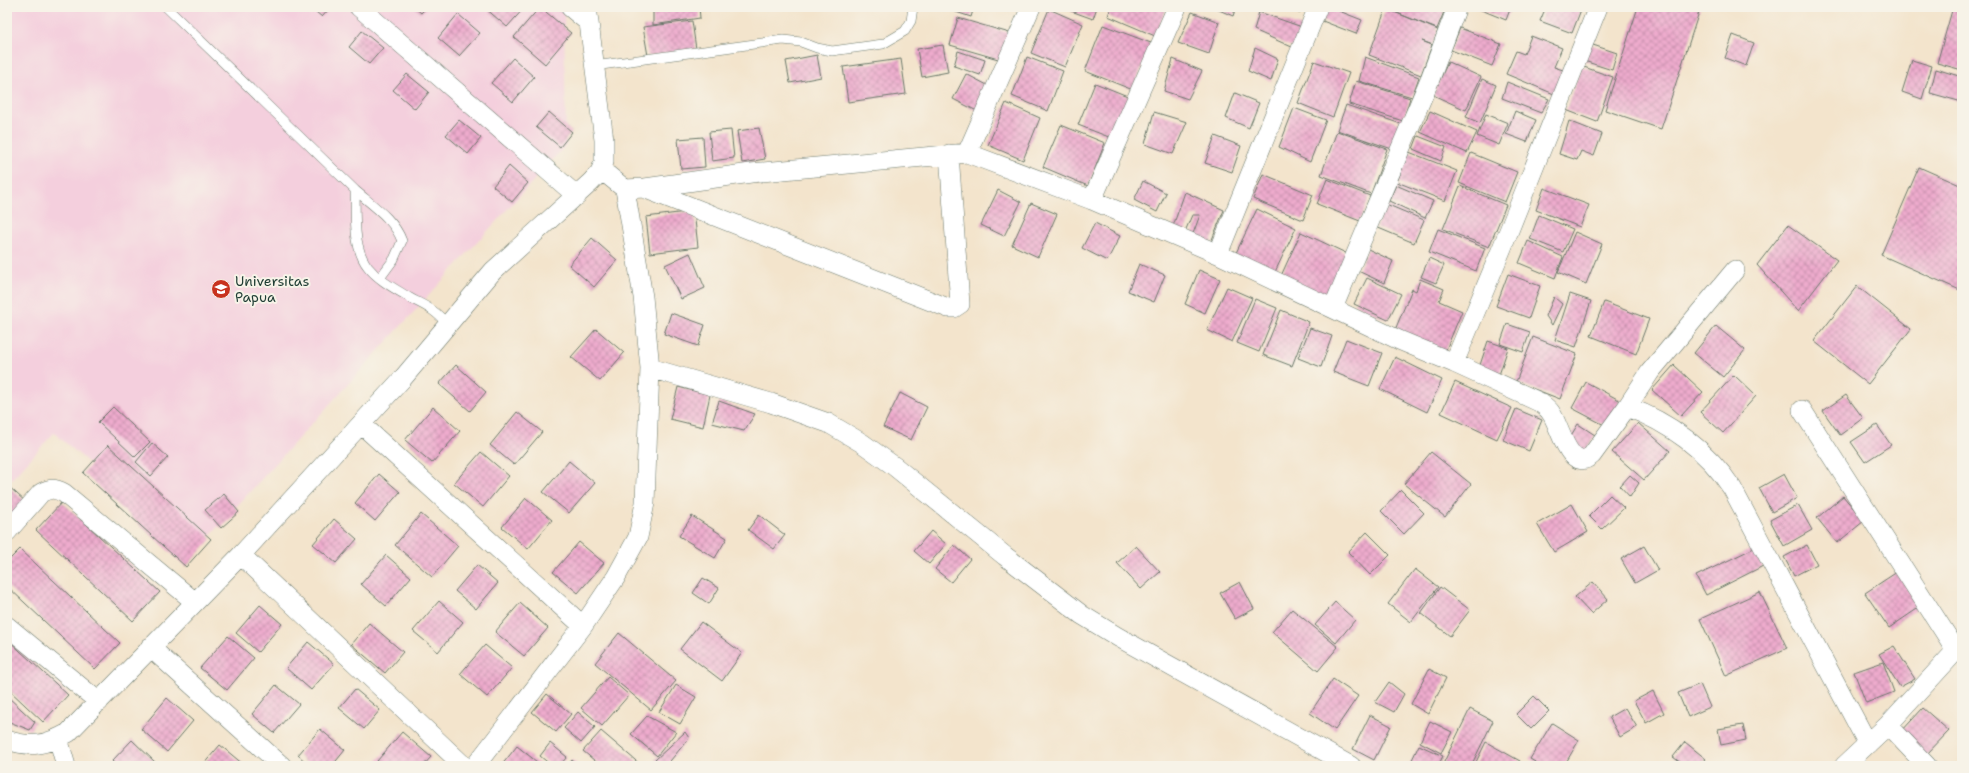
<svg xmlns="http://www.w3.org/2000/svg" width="1969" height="773" viewBox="0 0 1969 773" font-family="'Shantell Sans',sans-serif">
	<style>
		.built { fill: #f4cfdd }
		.building { fill: url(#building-cross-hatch) }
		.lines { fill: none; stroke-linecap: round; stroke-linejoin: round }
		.service-casing { stroke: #697769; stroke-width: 10 }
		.minor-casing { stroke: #697769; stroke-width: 20 }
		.service { stroke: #fff; stroke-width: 9 }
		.minor { stroke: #fff; stroke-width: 19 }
		.labels { text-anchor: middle; stroke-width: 4; stroke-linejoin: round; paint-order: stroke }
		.poi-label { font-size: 14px; fill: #1f3d34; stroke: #f7f3e8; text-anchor: start }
	</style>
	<defs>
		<pattern id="building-cross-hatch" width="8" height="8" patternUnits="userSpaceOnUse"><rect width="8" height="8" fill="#eeabcd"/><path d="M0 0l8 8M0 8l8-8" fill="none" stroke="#c08ca7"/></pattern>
	</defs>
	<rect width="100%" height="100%" fill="#f7f3e8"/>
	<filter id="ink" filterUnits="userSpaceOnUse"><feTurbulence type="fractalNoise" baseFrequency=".025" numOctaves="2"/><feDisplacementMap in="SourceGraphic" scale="8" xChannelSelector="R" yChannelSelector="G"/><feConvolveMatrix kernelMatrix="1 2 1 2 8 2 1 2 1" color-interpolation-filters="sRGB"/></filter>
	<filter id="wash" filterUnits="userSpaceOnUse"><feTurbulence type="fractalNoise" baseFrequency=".012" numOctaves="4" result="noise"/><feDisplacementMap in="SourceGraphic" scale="16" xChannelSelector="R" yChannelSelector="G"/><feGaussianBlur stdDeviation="0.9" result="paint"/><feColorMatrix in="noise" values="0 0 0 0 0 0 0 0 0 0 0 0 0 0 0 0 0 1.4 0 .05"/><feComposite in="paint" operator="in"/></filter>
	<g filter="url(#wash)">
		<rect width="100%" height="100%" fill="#f3e4cc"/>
		<path class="built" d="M7,7H564L566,145L194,553L54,433L7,484Z"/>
		<g id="blocks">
			<path class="building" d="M310,7H331L322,17Z
				M414,7H427L421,13Z
				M484,7H525L507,27Z
				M540,7L571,33L545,64L514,37Z
				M653,7H699L700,18L653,25Z
				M954,7H974L971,17L953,11Z
				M1060,7H1097L1093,19Z
				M1111,7H1167L1155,36L1108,16Z
				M1212,7H1236L1233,16Z
				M1284,7H1302L1299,13Z
				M1325,7H1329L1362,20L1356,34L1320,20Z
				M1383,7H1446L1437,29L1392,11L1438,30L1433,45L1422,41L1432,45L1421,75L1369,55L1386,8Z
				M1474,7H1511L1506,20Z
				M1546,7H1582L1572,33L1540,21Z
				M1638,7H1693L1700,9L1661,129L1605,110Z
				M1953,7H1962V70L1937,63Z
				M1049,9L1083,24L1065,67L1031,53Z
				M1192,12L1219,22L1209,54L1178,43Z
				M1259,12L1302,27L1294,48L1254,30Z
				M458,14L480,33L459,56L438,38Z
				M958,18L1013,34L1005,61L950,45Z
				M692,21L696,49L648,56L643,27Z
				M1103,25L1151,43L1133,90L1085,71Z
				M1460,28L1501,44L1492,66L1451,50Z
				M362,31L383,48L369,64L349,47Z
				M1733,35L1754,43L1746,66L1725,58Z
				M1531,36L1562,48L1554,67L1563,70L1554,94L1506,74L1516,51L1524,54Z
				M1590,44L1617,53L1612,70L1584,61Z
				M943,45L948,72L922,77L917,49Z
				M1255,48L1278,59L1271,81L1248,71Z
				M958,51L985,60L980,75L954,66Z
				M817,55L821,77L790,83L786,61Z
				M1027,57L1063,71L1048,111L1012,96Z
				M1365,57L1419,77L1412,97L1359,81Z
				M513,58L534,77L513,102L491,83Z
				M901,59L906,94L848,102L843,67Z
				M1173,59L1202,71L1188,99L1164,91Z
				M1912,60L1932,66L1922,99L1902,92Z
				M1314,61L1349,73L1333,117L1298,103Z
				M1448,62L1481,77L1466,110L1433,95Z
				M1581,66L1613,77L1597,122L1566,110Z
				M1936,69L1962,77V102L1930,93Z
				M407,74L429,92L415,109L393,90Z
				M966,74L993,88L981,113L953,99Z
				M1482,79L1496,85L1480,123L1466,117Z
				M1356,81L1410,98L1403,121L1349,104Z
				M1507,82L1549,99L1541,113L1502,98Z
				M1095,83L1130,97L1114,139L1078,125Z
				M1235,93L1259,103L1249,128L1226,118Z
				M1006,103L1040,118L1023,160L988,145Z
				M1346,105L1401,124L1392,149L1337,130Z
				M1294,108L1326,120L1310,162L1279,147Z
				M1430,111L1477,132L1467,153L1420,132Z
				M1515,111L1536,120L1527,142L1506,134Z
				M549,112L572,132L560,147L536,127Z
				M1154,112L1187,122L1173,154L1145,144Z
				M1486,114L1508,123L1499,145L1477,136Z
				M459,120L481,138L468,154L446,135Z
				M1569,121L1602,134L1594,156L1581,151L1577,160L1559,154Z
				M1061,125L1105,143L1088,186L1043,167Z
				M759,128L765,159L742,163L737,131Z
				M731,130L734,158L712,161L709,132Z
				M1337,131L1387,149L1371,194L1321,175Z
				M1215,136L1241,146L1232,172L1205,163Z
				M1418,136L1446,147L1441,161L1413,149Z
				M703,137L705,167L681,169L678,139Z
				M1409,152L1457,171L1445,201L1397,182Z
				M1471,153L1517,172L1505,202L1459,183Z
				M509,166L528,183L512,202L493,186Z
				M1919,167L1962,186V291L1881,255Z
				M1263,174L1313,195L1303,220L1253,199Z
				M1327,179L1370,196L1360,221L1317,204Z
				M1143,181L1166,193L1157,212L1134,200Z
				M1396,185L1433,201L1425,218L1389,201Z
				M1460,186L1506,205L1489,247L1443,229Z
				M1544,188L1589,205L1580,227L1536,210Z
				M998,190L1021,202L1004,236L981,225Z
				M1185,192L1224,210L1209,247L1191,239L1200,215H1192L1184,234L1172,229Z
				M1031,203L1057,214L1038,257L1012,245Z
				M1386,204L1424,220L1414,243L1376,227Z
				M1257,209L1296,228L1274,274L1235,255Z
				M694,211L698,247L650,253L646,217Z
				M1539,215L1573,229L1563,252L1530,239Z
				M1095,223L1120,236L1107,261L1082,248Z
				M1788,225L1837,260L1798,311L1757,265Z
				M1438,229L1485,248L1476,271L1429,252Z
				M1301,232L1348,254L1327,300L1280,278Z
				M1575,232L1602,244L1586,284L1558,272Z
				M592,238L617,260L594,287L569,265Z
				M1528,241L1563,257L1555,278L1519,263Z
				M1368,249L1393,261L1384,283L1358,271Z
				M690,253L705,288L681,299L665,265Z
				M1429,258L1444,265L1436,283L1421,277Z
				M1139,264L1165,275L1154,302L1128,291Z
				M1199,270L1220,279L1205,313L1185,304Z
				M1508,274L1540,286L1529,318L1496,306Z
				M1367,278L1401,294L1388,320L1354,304Z
				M1420,279L1444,289L1439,301L1462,311L1445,352L1395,330L1412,289L1416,291Z
				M1857,286L1911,329L1868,384L1814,341Z
				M1227,287L1252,298L1232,342L1207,330Z
				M1570,294L1591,301L1576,347L1555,340Z
				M1554,297L1562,304L1552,325L1546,316Z
				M1255,299L1277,308L1259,352L1237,343Z
				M1604,302L1649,319L1636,354L1591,336Z
				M1281,310L1309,322L1292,366L1263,355Z
				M671,313L705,325L698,346L664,334Z
				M1507,324L1530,332L1523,352L1500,344Z
				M1716,326L1745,350L1723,377L1694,353Z
				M1310,328L1332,336L1321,367L1298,358Z
				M596,329L624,353L600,381L571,357Z
				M1533,337L1577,354L1560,399L1516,382Z
				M1346,339L1382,353L1369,386L1333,372Z
				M1488,341L1508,348L1498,378L1478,371Z
				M1395,357L1442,380L1427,412L1380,389Z
				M456,365L486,392L470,411L439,384Z
				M1674,365L1703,392L1681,416L1652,390Z
				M1734,375L1756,396L1723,433L1700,412Z
				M1455,382L1512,408L1497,439L1441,413Z
				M1586,382L1621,401L1608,427L1572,408Z
				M678,387L710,395L703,427L670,419Z
				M900,393L927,407L911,440L883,427Z
				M1846,395L1863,418L1840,435L1823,411Z
				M719,401L755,414L744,431L712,423Z
				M113,407L150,442L135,457L98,422Z
				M433,407L460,431L432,463L405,440Z
				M1516,409L1542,420L1529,451L1503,440Z
				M517,412L542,432L514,465L490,445Z
				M1638,423L1670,451L1644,480L1612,452Z
				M1578,424L1595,435L1584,453L1567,442Z
				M1877,425L1891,445L1865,462L1851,442Z
				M152,443L168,457L151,476L136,462Z
				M108,445L211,539L186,567L83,473Z
				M481,452L509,476L483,507L454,483Z
				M1431,452L1471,484L1445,517L1404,484Z
				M569,461L595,483L569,513L543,492Z
				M379,474L400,492L375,521L355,503Z
				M1784,474L1797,498L1772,512L1759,488Z
				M1630,475L1639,483L1630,497L1620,486Z
				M7,485L26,502L7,523Z
				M1401,490L1424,513L1404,534L1381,511Z
				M224,494L239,512L221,528L205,510Z
				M1610,495L1624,508L1602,529L1589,516Z
				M1843,496L1864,521L1837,543L1817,518Z
				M526,498L552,520L528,549L502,527Z
				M62,502L160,592L133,621L36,530Z
				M1572,504L1588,532L1554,552L1537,524Z
				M1798,505L1812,530L1784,546L1770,520Z
				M421,514L458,546L432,577L395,545Z
				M759,515L785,535L774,549L748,530Z
				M692,516L727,538L715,558L679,536Z
				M334,519L357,539L336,563L313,544Z
				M931,531L946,544L929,564L914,551Z
				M1367,532L1390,555L1370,575L1348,552Z
				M579,542L604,563L578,593L553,572Z
				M954,545L970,559L951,582L935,569Z
				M1807,545L1817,564L1794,576L1784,557Z
				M1136,546L1160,572L1141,589L1117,563Z
				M1644,546L1658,570L1635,583L1621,559Z
				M1754,548L1763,566L1706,595L1696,576Z
				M20,549L120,643L95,669L7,586V562Z
				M386,555L411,577L386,606L361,584Z
				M477,565L498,583L476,609L455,591Z
				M1415,569L1438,587L1411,622L1388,604Z
				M1897,572L1920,607L1889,628L1865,593Z
				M703,578L719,588L709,604L693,593Z
				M1240,582L1254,609L1235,619L1220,593Z
				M1593,582L1608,599L1591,614L1575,597Z
				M1440,587L1470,610L1450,636L1421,613Z
				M1760,592L1787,648L1726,676L1700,619Z
				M439,601L463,622L438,652L413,631Z
				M1335,602L1355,620L1336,643L1315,625Z
				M520,603L548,628L524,656L495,632Z
				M260,605L282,624L258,652L236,633Z
				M1292,609L1338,647L1318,671L1272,632Z
				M701,622L742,653L722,681L680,649Z
				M369,623L403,652L385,673L351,644Z
				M619,633L676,681L651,710L595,663Z
				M228,636L254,658L227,690L200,668Z
				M7,639L68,695L43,722L7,688Z
				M308,642L334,664L311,690L286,668Z
				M485,645L512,668L487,697L460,674Z
				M1894,646L1915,679L1900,687L1879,654Z
				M1883,662L1894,692L1866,703L1854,672Z
				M1429,669L1446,678L1428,714L1411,704Z
				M608,677L629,695L602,726L581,708Z
				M1333,679L1358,696L1335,730L1310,713Z
				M1389,682L1404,694L1394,712L1375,702Z
				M1700,684L1710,707L1688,717L1678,693Z
				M276,685L299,704L274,733L252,714Z
				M676,685L696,697L680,724L659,712Z
				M355,689L380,710L364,729L339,708Z
				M1653,691L1664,713L1646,723L1634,701Z
				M547,694L571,714L556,732L532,712Z
				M1534,696L1549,711L1531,729L1516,714Z
				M8,697L35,722L30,730L7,721Z
				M167,698L193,721L167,752L141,729Z
				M1625,708L1637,727L1620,737L1609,717Z
				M1923,708L1949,731L1925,756L1900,733Z
				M1470,709L1493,721L1471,766H1442Z
				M578,712L595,727L581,743L564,728Z
				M1370,715L1391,726L1374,760L1353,749Z
				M647,716L676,732L657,756L631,734Z
				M1430,721L1452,732L1441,753L1420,742Z
				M1552,723L1579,740L1564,766H1542L1530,759Z
				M1743,725L1746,740L1721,745L1718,729Z
				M320,729L345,750L332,766H310L298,755Z
				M601,731L642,766H601L583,751Z
				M402,732L431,757L423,766H383L377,761Z
				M685,732L689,738L666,766H662L655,760Z
				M132,740L156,763L153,766H117L112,761Z
				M1486,742L1520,761L1518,766H1474Z
				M1685,742L1706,759L1700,766H1685L1673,757Z
				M550,743L567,757L559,766H552L540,756Z
				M220,745L244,765L243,766H202Z
				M1419,745L1443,756L1438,766H1409Z
				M517,746L542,766H501Z
				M572,760L579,766H567Z"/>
		</g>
	</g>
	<g filter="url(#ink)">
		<use href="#blocks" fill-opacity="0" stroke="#697769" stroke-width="1"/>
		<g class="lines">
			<defs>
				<path id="service" d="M166,7L355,190C356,214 352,247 368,267C379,281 396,289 410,298C427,307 434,309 447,324
					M594,66L783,40L801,42L817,48L832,51L883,44L905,31L911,21L913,7
					M355,190C372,205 394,219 402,241L394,259L380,278"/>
				<path id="minor" d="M359,7L577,196
					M570,7L588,22
					M967,153L1031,7
					M600,172L609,176L625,189L645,188L751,173L967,153L1092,200L1218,254L1399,340L1454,363L1539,402C1543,405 1548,408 1551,413C1560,425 1569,475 1592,455L1627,407L1650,372L1735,270
					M646,189L948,308H954L960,304L949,154
					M1092,200L1177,7
					M1218,254L1318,7
					M1333,308L1430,79L1457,7
					M1454,363L1502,248L1598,7
					M650,368L771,403L828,423L862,443L894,466L1005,556L1082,615L1118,637L1351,766
					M1627,407C1669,422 1708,451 1732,488L1868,744
					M1802,410L1956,650
					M361,424L583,626
					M7,532L41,493C50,488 55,488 64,493L195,602
					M241,555L464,766
					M7,626L99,702
					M150,647L282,766
					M1888,725L1927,766
					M58,738L66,766
					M7,740C31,748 46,745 68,733L241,555L403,378L493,271L591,182L600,172L604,162V140L587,7
					M475,766L583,626L616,577L638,537L645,503L650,368L643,297L625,189
					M1844,766L1888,725L1962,644"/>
			</defs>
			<use href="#service" class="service-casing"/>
			<use href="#minor" class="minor-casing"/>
			<use href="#service" class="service"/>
			<use href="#minor" class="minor"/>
		</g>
	</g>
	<defs>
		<symbol id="university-disc" viewBox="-11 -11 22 22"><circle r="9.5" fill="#c8321e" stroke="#f7f3e8"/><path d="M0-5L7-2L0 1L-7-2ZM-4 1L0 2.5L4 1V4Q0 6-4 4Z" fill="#fff"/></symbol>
	</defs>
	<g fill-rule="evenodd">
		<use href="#university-disc" x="210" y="278" width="22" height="22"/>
	</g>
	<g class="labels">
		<g class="poi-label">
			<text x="235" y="286">Universitas<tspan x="235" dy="16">Papua</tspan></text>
		</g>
	</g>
	<rect width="1969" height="773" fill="none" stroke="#f7f3e8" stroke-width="24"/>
</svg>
